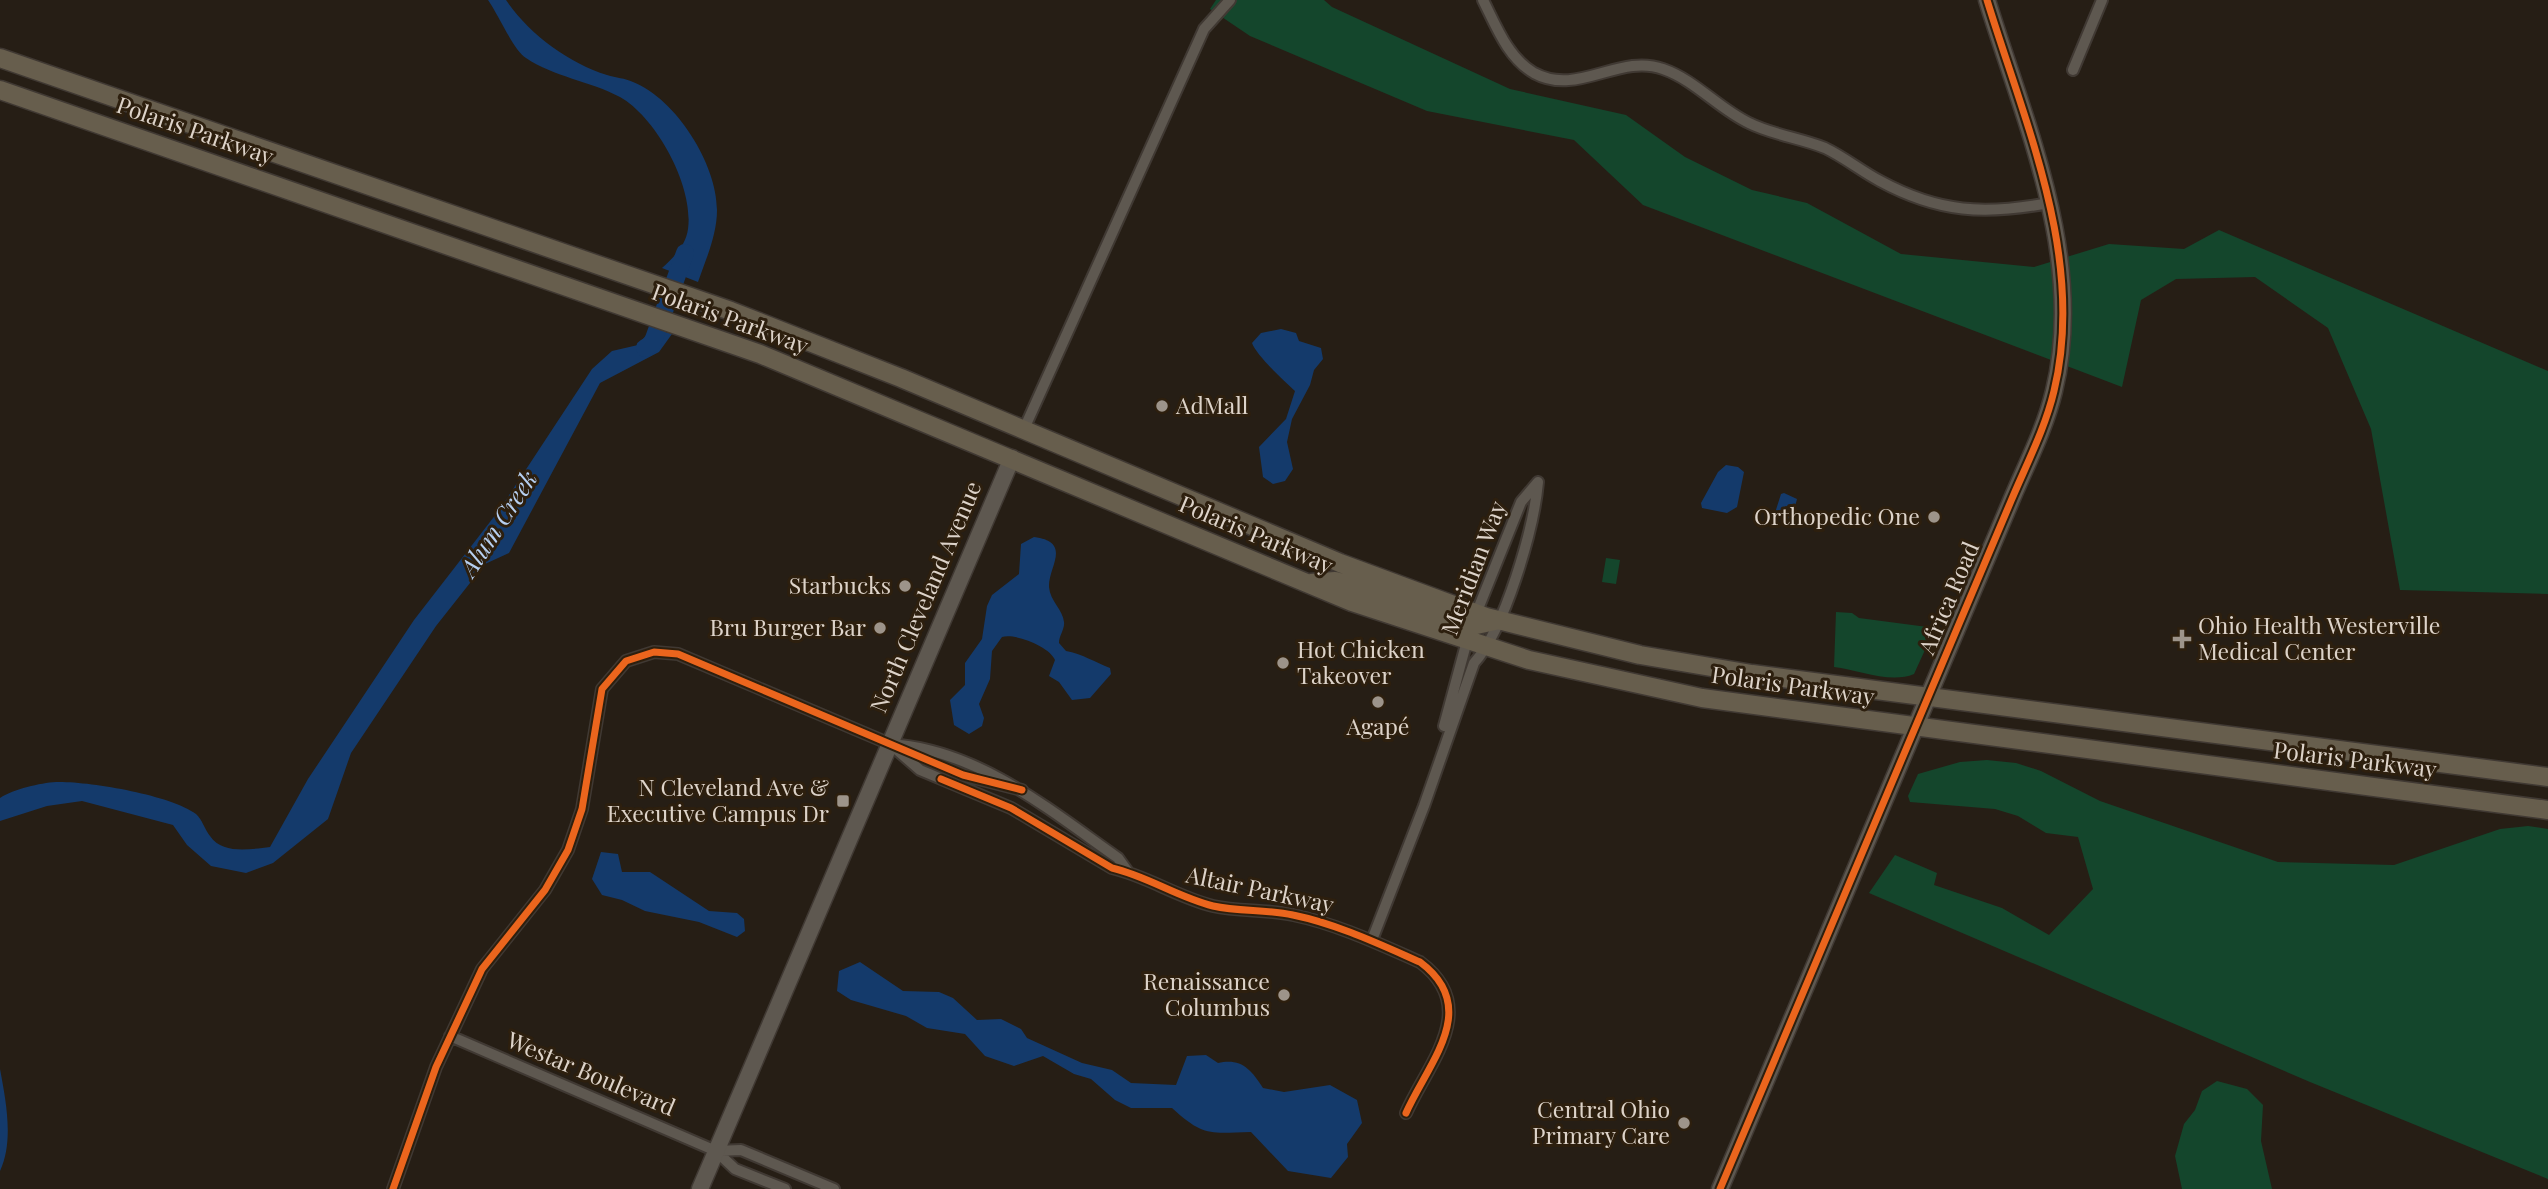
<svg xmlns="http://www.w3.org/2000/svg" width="2548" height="1189" viewBox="0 0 2548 1189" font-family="'Playfair Display',serif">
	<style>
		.green { fill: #14462c }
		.water { fill: #143a6b }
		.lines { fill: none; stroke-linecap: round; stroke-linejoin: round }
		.river { stroke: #143a6b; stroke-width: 18 }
		.street-casing { stroke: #403933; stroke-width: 14 }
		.secondary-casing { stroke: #403933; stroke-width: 19 }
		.primary-casing { stroke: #403933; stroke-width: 21 }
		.street { stroke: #5e5850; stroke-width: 10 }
		.secondary { stroke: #5e5850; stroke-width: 16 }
		.primary { stroke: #675e4d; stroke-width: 18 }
		.cycleway-casing { stroke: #2d1f0e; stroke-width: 11 }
		.cycleway { stroke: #eb651d; stroke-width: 7 }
		.poi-dot { fill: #9d948a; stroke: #2d1f0e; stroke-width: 2.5 }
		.labels { text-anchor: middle; stroke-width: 6; stroke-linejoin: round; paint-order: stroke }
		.street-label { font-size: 23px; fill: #ddd3c9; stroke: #2d1f0e }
		.poi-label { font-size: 23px; fill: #ddd3c9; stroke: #2d1f0e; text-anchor: end }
		.water-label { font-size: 24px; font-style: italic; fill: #b6cff0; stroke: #2d1f0e }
	</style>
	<rect width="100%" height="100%" fill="#261e15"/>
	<path class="green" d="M1216,0H1324L1332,7L1510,89L1626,115L1685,157L1752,190L1807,203L1901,254L2034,267L2109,244L2184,249L2219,230L2548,371V594L2400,590L2371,429L2328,328L2255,277L2176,279L2141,300L2122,387L1643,205L1574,140L1427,111L1250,36L1210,9Z
		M1606,558L1620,560L1616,584L1602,582Z
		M1836,612L1852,613L1859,618L1935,628L1914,674C1891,684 1858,670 1834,667Z
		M1987,760L2016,763L2041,771L2100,801L2278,862L2394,865L2500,829L2528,826L2548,829V1179L2310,1082L1869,893L1895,855L1937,873L1934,885L2002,908L2049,935L2093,889L2078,837L2046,833L2018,816L1995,809L1910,802L1908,796L1918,774L1960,762Z
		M2217,1081L2247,1089L2263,1105L2261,1141L2272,1189H2182L2175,1156L2184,1124L2195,1110L2202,1091Z"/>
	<path class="water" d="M488,0H506C529,34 569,63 607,75C616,78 625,78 633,82C676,99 717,164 717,210C717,235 706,259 698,282L662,268C674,257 686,245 688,229C694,187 657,118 620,97C590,81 554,77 526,58C514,51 498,14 488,0Z
		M652,328L672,334L659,352L600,383L509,553L485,564L436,626L351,753L328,819L273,863L246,873L211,866L187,845L173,825L82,801L47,806L0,821V798C14,789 40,783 56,782C88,781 171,795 196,814C202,819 205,830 210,836C223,855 251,849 270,847L308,779L414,620L500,509L592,369L612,351L638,345Z
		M1281,329L1296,333L1299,341L1321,348L1323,359L1314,370L1310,385L1292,419L1287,442L1293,469L1285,481L1273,484L1263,477L1259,447L1286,419L1295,391C1285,382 1256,355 1252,343L1261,333Z
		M1726,465L1738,467L1744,472L1737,507L1727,513L1702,508L1701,503L1718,472Z
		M1784,493L1797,499L1793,514L1787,520L1774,516L1781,494Z
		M1034,537C1073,542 1048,567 1049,587C1050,601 1063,610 1064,622C1065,629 1059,636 1059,643L1066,651C1082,654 1095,662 1110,668L1111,674L1090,698L1072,700L1059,682L1049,676L1055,660C1050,647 1016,633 1002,637L992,651L990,679L979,704L984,718L982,726L969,734L954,725L950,700L965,685V663L982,639L987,606L992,595L1019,574L1021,544Z
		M601,852L618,854L622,872H650L709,911L737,913L744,919L745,931L737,937L699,922L645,911L622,900L602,895L592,879Z
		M860,962L903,991L939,992L953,998L977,1020L1001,1019L1021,1029L1027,1038L1082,1063L1112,1070L1131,1083L1176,1085L1187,1056L1206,1055L1218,1063C1241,1058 1251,1069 1263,1088L1284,1092L1330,1085L1357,1100L1362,1123L1347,1144L1348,1157L1331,1178L1288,1171L1251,1132C1209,1133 1204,1137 1172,1108H1131L1115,1100L1091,1079L1074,1074L1043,1056L1014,1066L985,1056L965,1034L927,1028L906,1016L851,1000L837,991L839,971Z
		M0,1069C6,1101 14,1141 0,1171Z"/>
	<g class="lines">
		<path class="river" d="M645,348L652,344L685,253"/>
		<defs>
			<path id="street" d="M1483,0C1496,26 1508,58 1534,73C1578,97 1619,53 1663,69C1695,80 1719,109 1749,123C1773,135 1800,138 1825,148C1844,157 1861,171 1880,181C1939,213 1985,215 2049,203
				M2073,70L2102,0
				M1024,429L1204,29L1230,0
				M1474,619L1521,502L1538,482
				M1444,726L1468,637
				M900,745C983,754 1051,811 1118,858L1128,872
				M897,750L920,770L1011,808L1112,868C1147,876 1177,897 1213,906C1239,912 1267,909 1293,915C1337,924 1379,944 1420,962C1482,1008 1428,1063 1406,1113
				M1372,940L1424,806L1474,663C1505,629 1534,528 1538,482
				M450,1036L716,1151L735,1169L785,1189
				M716,1151L741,1150L834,1189
				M393,1189L436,1067L482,969L545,890L568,850L582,809L602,689L626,661L654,652L678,654L963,775L1022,790"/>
			<path id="secondary" d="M700,1189L1012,458
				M1720,1189L2011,501C2026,465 2045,429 2054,391C2086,259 2025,124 1987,0"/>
			<path id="primary" d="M0,58L731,311L901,378L1340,563L1486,617L1640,655L1752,674L2548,777
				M0,90L760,354L1352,602L1529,660L1702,698L2548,810
				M1311,583L1335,581L1350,585L1472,626L1495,621"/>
		</defs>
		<use href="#street" class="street-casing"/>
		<use href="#secondary" class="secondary-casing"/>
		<use href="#primary" class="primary-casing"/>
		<use href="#street" class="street"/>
		<use href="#secondary" class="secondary"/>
		<use href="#primary" class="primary"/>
		<defs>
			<path id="cycleway" d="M941,779L1011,808L1112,868C1147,876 1177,897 1213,906C1239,912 1267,909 1293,915C1337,924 1379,944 1420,962C1482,1008 1428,1063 1406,1113
				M393,1189L436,1067L482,969L545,890L568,850L582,809L602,689L626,661L654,652L678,654L963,775L1022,790
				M1720,1189L2011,501C2026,465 2045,429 2054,391C2086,259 2025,124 1987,0"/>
		</defs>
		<use href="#cycleway" class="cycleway-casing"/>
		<use href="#cycleway" class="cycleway"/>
	</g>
	<g class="poi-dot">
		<circle cx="1162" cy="406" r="7"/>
		<circle cx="1934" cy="517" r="7"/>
		<circle cx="905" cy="586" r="7"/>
		<circle cx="880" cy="628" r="7"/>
		<path d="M2178.5 628.5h7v7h7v7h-7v7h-7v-7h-7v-7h7z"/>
		<circle cx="1283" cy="663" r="7"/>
		<circle cx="1378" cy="702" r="7"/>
		<rect x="836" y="794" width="14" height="14" rx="3.5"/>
		<circle cx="1284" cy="995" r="7"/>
		<circle cx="1684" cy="1123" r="7"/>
	</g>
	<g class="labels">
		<g class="street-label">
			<text transform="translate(195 131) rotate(19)" y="8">Polaris Parkway</text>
			<text transform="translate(730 319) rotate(20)" y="8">Polaris Parkway</text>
			<text transform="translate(1256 535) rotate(23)" y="8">Polaris Parkway</text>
			<text transform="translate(1474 568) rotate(-69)" y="8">Meridian Way</text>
			<text transform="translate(926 597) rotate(-67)" y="8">North Cleveland Avenue</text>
			<text transform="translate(1949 598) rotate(-67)" y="8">Africa Road</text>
			<text transform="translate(1793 686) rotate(8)" y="8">Polaris Parkway</text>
			<text transform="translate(2355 760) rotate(7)" y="8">Polaris Parkway</text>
			<text transform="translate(1260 890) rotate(12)" y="8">Altair Parkway</text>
			<text transform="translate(591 1074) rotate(23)" y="8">Westar Boulevard</text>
		</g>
		<g class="poi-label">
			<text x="1176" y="414" text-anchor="start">AdMall</text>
			<text x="1920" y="525">Orthopedic One</text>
			<text x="891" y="594">Starbucks</text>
			<text x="2198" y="634" text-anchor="start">Ohio Health Westerville<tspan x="2198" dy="26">Medical Center</tspan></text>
			<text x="866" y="636">Bru Burger Bar</text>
			<text x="1297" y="658" text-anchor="start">Hot Chicken<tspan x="1297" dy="26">Takeover</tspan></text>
			<text x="1378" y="735" text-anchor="middle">Agapé</text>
			<text x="829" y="796">N Cleveland Ave &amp;<tspan x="829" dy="26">Executive Campus Dr</tspan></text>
			<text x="1270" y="990">Renaissance<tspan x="1270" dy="26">Columbus</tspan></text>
			<text x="1670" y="1118">Central Ohio<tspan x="1670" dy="26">Primary Care</tspan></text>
		</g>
		<g class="water-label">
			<text transform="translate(499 524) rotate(-57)" y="8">Alum Creek</text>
		</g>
	</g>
</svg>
